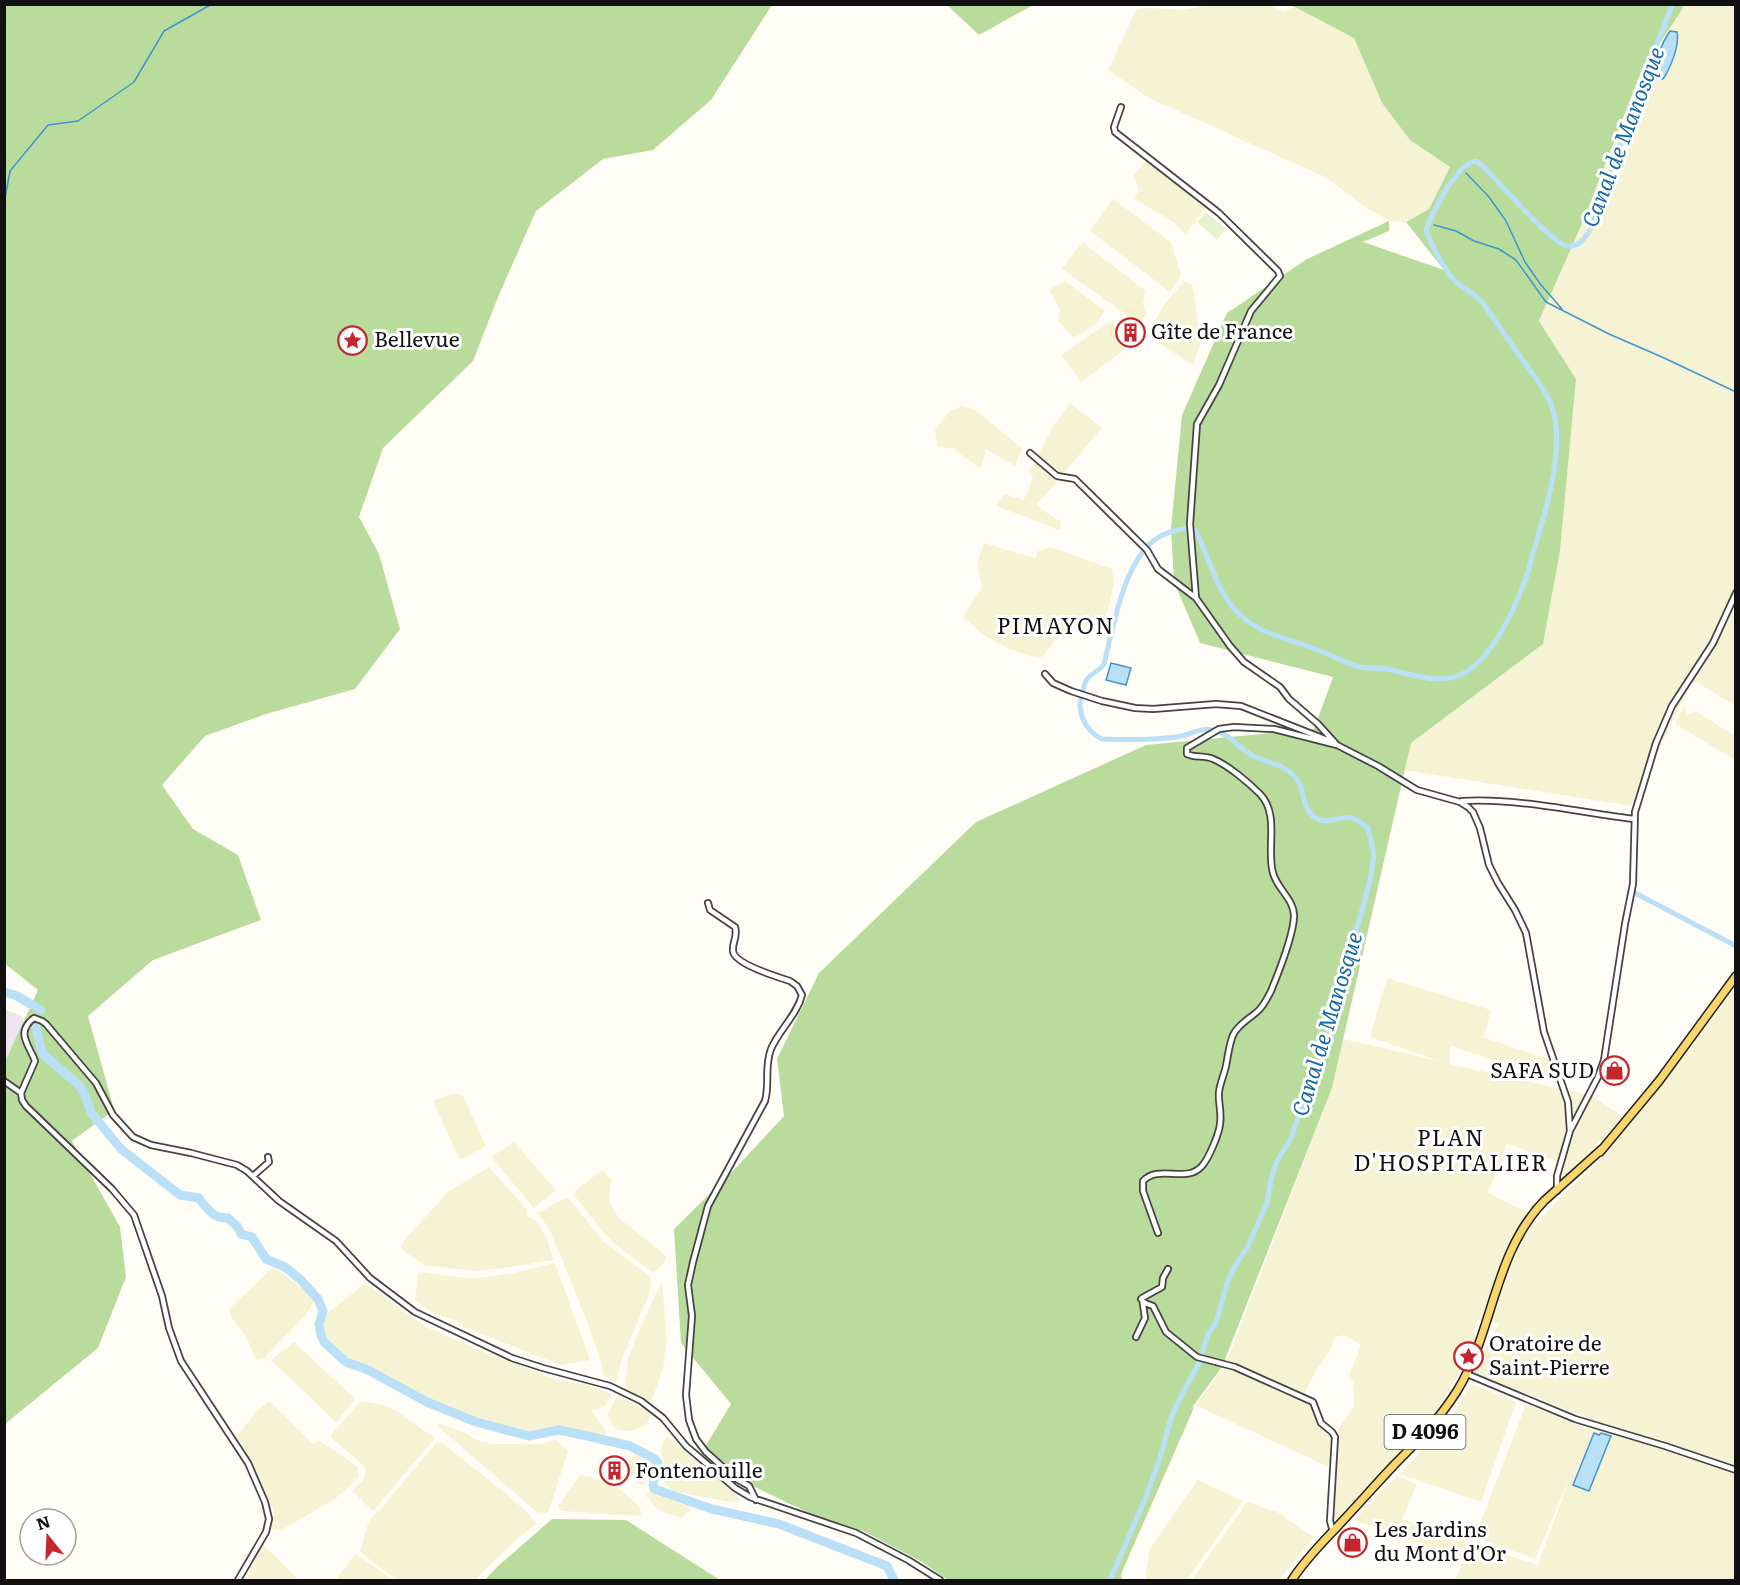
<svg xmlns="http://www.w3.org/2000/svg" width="1740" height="1585" viewBox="0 0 1740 1585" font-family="Literata,serif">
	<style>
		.industrial { fill: #eee6ef }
		.farmland { fill: #f6f3d4 }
		.forest { fill: #b9dc9c }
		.pitch { fill: #e6f2cf }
		.water { fill: #b9e0f7; stroke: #3f96cf; stroke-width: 1.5 }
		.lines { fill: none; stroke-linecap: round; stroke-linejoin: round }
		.stream { stroke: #3f96cf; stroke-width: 1.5 }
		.canal { stroke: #b9e0f7; stroke-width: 5 }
		.river { stroke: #b9e0f7; stroke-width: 9 }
		.minor-casing { stroke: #444; stroke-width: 8 }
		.primary-casing { stroke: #222; stroke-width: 10 }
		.minor { stroke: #fff; stroke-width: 4.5 }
		.primary { stroke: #f9d66b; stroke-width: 7 }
		.labels { text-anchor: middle; stroke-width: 6; stroke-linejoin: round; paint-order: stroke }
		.shield { fill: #fff; stroke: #585858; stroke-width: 1.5 }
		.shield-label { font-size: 20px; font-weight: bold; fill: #111 }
		.poi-label { font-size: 21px; fill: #111; stroke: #fff; text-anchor: start }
		.water-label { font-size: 22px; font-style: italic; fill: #1768a6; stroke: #fff }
		.neighbourhood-label { font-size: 22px; letter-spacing: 1.5px; fill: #111; stroke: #fff }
	</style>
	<rect width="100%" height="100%" fill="#fffdf5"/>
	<path class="industrial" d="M4,1009L23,1017V1023L5,1078Z"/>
	<path class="farmland" d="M1213,4L1268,5L1283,11L1295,7L1354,38L1382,103L1410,140L1450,167L1429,209L1406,222L1389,221L1368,209L1325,177L1149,98L1108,70L1136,10L1150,8L1184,10Z
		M1684,5H1735V706L1693,680L1631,806L1404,770L1411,743L1543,644L1560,551L1576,379L1539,321L1584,219L1643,67L1680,13Z
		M1146,161L1206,208L1186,234L1173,222L1134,198L1139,190L1134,175Z
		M1113,199L1171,242L1181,275L1170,292L1090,231Z
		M1082,242L1146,291L1143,304L1147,315L1138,323L1062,269Z
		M1065,281L1105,311L1096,324L1074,338L1058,321L1060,309L1049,290Z
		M1184,282L1192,284L1196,307L1200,344L1193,365L1147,335L1165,303Z
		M1109,322H1113L1125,349L1081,382L1061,355Z
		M1070,403L1102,428L1062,475L1038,455L1054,425Z
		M962,406L975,410L1022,448L1015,466L986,449L981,469L953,449L937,446L935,430L949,412Z
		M1036,462L1057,482L1037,504L1047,513L1061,522L1060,530L996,506L1005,494L1023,500L1027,494L1033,477L1028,471Z
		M984,543L1035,558L1038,551L1051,547L1112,569L1114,583L1109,606L1100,634L1070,622L1042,657L1037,658L1009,649L982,634L963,617L982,587L977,563Z
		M1684,705L1687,714L1696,711L1735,736V760L1675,724Z
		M1387,978L1491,1010L1484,1038L1554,1061L1563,1085L1450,1045V1064L1592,1096L1623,1117L1563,1180L1557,1161L1507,1144L1488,1193L1526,1212L1535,1225L1566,1192L1600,1160L1632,1122L1735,989V1580H1455L1470,1543L1538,1565L1570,1477L1535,1559L1475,1537L1526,1404L1587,1429L1591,1419L1477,1374L1478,1360L1499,1324L1478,1319L1473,1332L1476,1333L1458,1375L1432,1417L1337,1521L1333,1518L1338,1429L1354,1407L1353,1381L1349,1376L1361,1345L1344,1335L1336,1337L1326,1357L1317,1369L1306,1390L1305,1400L1313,1406L1319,1423L1332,1435L1331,1461L1327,1466L1195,1405L1225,1366L1332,1088L1343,1039L1439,1061L1370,1037Z
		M455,1093L463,1096L486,1146L462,1159L459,1158L433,1101Z
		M514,1142L556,1190L534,1208L491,1157Z
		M489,1167L527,1210V1216L537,1222L546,1237L554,1260L504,1268L473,1271L424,1265L401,1249V1245L407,1237L448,1192Z
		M602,1170L611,1179L609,1201L618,1217L666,1256V1259L659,1269L652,1272L615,1244L603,1232L574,1195L576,1190Z
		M567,1197L604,1242L647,1274L652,1280L648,1297L622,1359L616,1383L603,1375L601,1361L587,1322L558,1250L549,1229L538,1213Z
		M555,1263L590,1360L561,1365L461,1326L457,1321L434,1314L415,1300L418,1274L421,1272L473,1279L514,1273Z
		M273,1267L307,1291L313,1296L314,1301L305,1316L263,1359L258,1360L256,1359L251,1349L247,1338L232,1318L229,1309Z
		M662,1281L667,1341L663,1369L651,1402L626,1391L625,1382L628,1359L640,1328Z
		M365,1284L368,1285L426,1327L484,1352L557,1380L585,1384L612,1394L606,1405L601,1408L591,1410L607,1433L604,1435L556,1428L528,1432L489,1424L427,1400L354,1362L332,1345L326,1338L322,1326L326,1314Z
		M293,1343H295L355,1399L336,1422L271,1360Z
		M1472,1384L1516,1402L1481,1502L1400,1474L1447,1423Z
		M618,1396L653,1413L646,1425L630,1431L618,1430L612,1425L607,1414Z
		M361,1401L383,1405L393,1409L435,1438L374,1510H372L352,1491L363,1480L365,1475V1468L362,1464L331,1438V1435Z
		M268,1402L272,1403L313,1444L318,1440L350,1461L358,1468L359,1477L336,1498L325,1505L283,1529L275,1530L272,1528L274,1511L237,1436L258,1410Z
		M441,1424L464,1432L474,1439L491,1444H542L555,1439L568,1451L548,1513H538L436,1425Z
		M666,1436L670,1438L739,1497L740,1501L731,1502L676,1492L665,1484L663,1476L664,1460L661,1452L662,1443Z
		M437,1442L442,1443L494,1484L526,1511L537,1524L519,1537L475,1580H396L360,1552L368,1524L373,1515L379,1511Z
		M635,1454L653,1463L643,1486L635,1482L630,1471V1459Z
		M580,1475L587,1476L618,1488L637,1504L640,1508L641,1515L633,1516L562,1511L558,1508L559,1505Z
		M1397,1476L1417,1484L1402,1519L1466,1541L1460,1558L1354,1520Z
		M1198,1480L1243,1501L1187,1580H1150L1145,1579L1150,1548Z
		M648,1492L693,1508L681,1518L660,1511L653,1505L645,1493Z
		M1247,1502L1277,1512L1314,1537L1279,1580H1192Z
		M263,1545L299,1580H245Z
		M356,1554L394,1580H335Z"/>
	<path class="forest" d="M5,5H772L711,100L653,150L603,159L536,211L498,297L473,361L383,448L359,517L379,554L400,629L355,689L266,714L205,736L162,785L193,829L238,855L261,920L153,960L88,1016L115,1113H110L72,1141L120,1227L126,1277L98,1348L5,1424V1062L38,990L4,963Z
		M947,5H1033L979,35Z
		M1291,5H1684L1680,13L1643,67L1584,219L1539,321L1576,379L1560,551L1543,644L1411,743L1332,1088L1222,1367L1193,1406V1410L1121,1574L1122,1580H948L922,1562L863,1531L813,1515L759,1489L699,1457L731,1404L681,1343L674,1229L733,1171L784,1116L777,1059L819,973L976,822L1146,745L1314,729L1333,677L1200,643L1174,582L1171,528L1182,415L1227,313L1307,259L1389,221V231L1363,242L1444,270L1406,222L1429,209L1450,167L1410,140L1382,103L1354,38Z
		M552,1519L626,1520L720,1580H485L497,1567Z"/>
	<path class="pitch" d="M1206,212L1226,229L1217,240L1197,222Z"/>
	<path class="water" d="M1670,31L1677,32C1680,45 1670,69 1663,79L1656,78L1654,75C1656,59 1661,44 1670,31Z
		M1111,663L1131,668L1126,685L1106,680Z
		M1594,1433L1599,1435L1601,1433L1611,1436L1589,1491L1573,1485Z"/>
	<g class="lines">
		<path class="stream" d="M1466,173L1489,197L1506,221L1525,262L1541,285L1562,309
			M4,204L10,171L48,125L78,121L134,82L164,31L212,4
			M1434,225L1456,231L1474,241L1499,249L1516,260L1546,302L1609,334L1662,357L1736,392"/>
		<path class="canal" d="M1082,693C1084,688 1084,682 1088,678C1093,672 1100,671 1104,664C1114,625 1126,540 1174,531C1181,529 1189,527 1196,531C1210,559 1216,592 1240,615C1262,635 1290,639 1318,650C1332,655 1345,664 1360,667C1368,669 1378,667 1387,669C1412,674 1442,687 1466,672C1494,655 1515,608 1526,578C1530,566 1532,554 1536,543C1547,507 1563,451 1554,414C1549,393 1534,376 1522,359C1509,341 1496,322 1483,303C1474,292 1463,289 1454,280C1446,272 1429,241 1426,230C1432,213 1457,163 1476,161L1483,166C1497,180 1551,243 1567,246C1579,248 1586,237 1591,228L1648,66L1673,4
			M1081,698C1077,714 1087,732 1102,739C1126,740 1152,740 1176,737C1191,736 1198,726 1215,731C1231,735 1240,749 1253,756C1268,763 1281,763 1294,776C1306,787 1301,807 1313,816C1326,827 1338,815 1352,818C1358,820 1363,824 1368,828L1374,853L1371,876L1360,918L1339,981L1324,1052L1314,1081L1304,1101L1291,1138L1277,1161L1272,1175L1267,1203L1248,1246L1234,1268L1227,1283L1216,1323L1208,1334L1199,1363L1180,1398L1171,1418L1160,1458L1146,1497L1110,1580
			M1635,893L1736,946"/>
		<path class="river" d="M4,992L15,995L41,1010
			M36,1028L41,1049L45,1056L80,1086L84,1093L92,1114L121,1149L180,1195L199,1198C207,1209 214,1219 228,1218L237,1226L241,1234L252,1237L266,1259L285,1267L301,1280L318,1299L323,1311L319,1324L321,1335L324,1342L346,1362L368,1370L427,1402L476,1422L529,1436L559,1430L583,1435L630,1446L655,1459L658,1463L653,1484L654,1489L712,1509L779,1524L887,1566L894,1580"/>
		<defs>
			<path id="minor" d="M1121,107L1114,127L1115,132L1219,213L1278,271L1280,276L1251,311L1219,385L1197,424L1190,524L1196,598L1230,646L1244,662L1280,687L1289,699L1318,724L1337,745L1378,766L1417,790L1460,802L1468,807L1473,812L1480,828L1489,865L1498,883L1515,910L1526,933L1544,1032L1568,1102L1570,1131L1557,1176V1191
				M1030,453L1057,476L1075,479L1147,550L1158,569L1196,598
				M1045,674L1053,683L1071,691L1102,701L1135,708L1153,709L1216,704L1241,706L1330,741
				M1462,801C1520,798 1577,812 1634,819
				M708,903L710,910L735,927C738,937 732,942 733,951C734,964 778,977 790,981L797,986L802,995C797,1015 779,1030 771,1049C764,1067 770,1083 765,1101L708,1206L693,1262L688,1285L692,1316L686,1395L689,1420L696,1439L706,1452L735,1478L749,1486L756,1500
				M4,1081L21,1093
				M1571,1129L1598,1077L1604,1060L1625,924L1633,884L1635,812L1656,743L1672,706L1713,643L1736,593
				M253,1176L269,1162L268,1157
				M1158,1233L1143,1191V1181C1159,1164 1186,1184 1202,1166C1209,1158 1219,1134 1220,1124C1222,1113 1218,1103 1219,1092C1220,1083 1224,1075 1226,1066C1228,1056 1229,1045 1233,1035C1238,1024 1251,1018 1259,1010C1264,1005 1268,997 1271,991C1278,974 1293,935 1294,917C1295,900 1277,889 1273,873C1266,848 1280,815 1260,794C1249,783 1228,765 1213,759C1205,755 1194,758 1187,754V748L1219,729L1234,727L1274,729L1337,745
				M1141,1299L1145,1303L1153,1306L1166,1332L1197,1357L1235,1367L1313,1402L1321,1423L1332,1432L1335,1437L1330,1521L1333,1532
				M1136,1337L1145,1318L1142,1298L1162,1287L1163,1278L1168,1269
				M1467,1374L1575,1419L1665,1446L1736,1470
				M238,1580L266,1532L269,1519L265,1502L248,1463L181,1361L169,1328L162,1296L134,1215L112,1189L26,1106L22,1100L21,1093L35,1061C29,1045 15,1032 34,1018L42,1021L46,1024L96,1083L113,1115L133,1137L151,1145L191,1153L237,1165L247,1171L279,1201L336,1241L370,1278L415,1312L512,1358L543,1368L610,1386L641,1401L663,1418L686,1446L735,1488L750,1497L856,1533L908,1560L940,1580"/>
			<path id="primary" d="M1600,1152L1659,1081L1736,976
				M1292,1580C1304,1561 1320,1545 1336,1528C1356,1507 1375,1485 1395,1464C1418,1441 1440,1418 1457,1391C1494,1331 1493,1254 1544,1201L1602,1149"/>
		</defs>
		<use href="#minor" class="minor-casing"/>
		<use href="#primary" class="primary-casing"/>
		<use href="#minor" class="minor"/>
		<use href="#primary" class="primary"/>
	</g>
	<defs>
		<symbol id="building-ring" viewBox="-11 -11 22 22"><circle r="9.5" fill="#fff" stroke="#c4262e" stroke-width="1.5"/><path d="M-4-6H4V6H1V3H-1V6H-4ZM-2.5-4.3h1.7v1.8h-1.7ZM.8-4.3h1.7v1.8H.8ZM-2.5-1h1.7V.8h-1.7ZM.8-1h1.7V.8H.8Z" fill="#c4262e"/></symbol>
		<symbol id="sight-ring" viewBox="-11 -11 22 22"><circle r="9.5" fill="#fff" stroke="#c4262e" stroke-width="1.5"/><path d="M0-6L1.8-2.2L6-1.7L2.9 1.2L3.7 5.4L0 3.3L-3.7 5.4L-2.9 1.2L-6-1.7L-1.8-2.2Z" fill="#c4262e"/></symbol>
		<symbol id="shop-ring" viewBox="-11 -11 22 22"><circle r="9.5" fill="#fff" stroke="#c4262e" stroke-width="1.5"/><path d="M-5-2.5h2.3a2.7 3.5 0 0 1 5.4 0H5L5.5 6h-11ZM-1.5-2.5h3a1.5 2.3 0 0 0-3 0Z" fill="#c4262e"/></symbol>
	</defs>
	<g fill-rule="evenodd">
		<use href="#building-ring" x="1114" y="316" width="33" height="33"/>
		<use href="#sight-ring" x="336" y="324" width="33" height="33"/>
		<use href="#shop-ring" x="1598" y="1054" width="33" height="33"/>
		<use href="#sight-ring" x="1452" y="1340" width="33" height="33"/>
		<use href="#building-ring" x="598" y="1454" width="33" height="33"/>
		<use href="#shop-ring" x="1336" y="1526" width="33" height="33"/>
	</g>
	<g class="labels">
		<rect class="shield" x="1384.5" y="1415" width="81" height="34" rx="4.5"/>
		<g class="shield-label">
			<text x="1425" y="1439">D 4096</text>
		</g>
		<g class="poi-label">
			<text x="1151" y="339">Gîte de France</text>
			<text x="374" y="347">Bellevue</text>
			<text x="1594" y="1078" text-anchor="end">SAFA SUD</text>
			<text x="1489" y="1351">Oratoire de<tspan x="1489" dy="24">Saint-Pierre</tspan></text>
			<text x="635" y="1478">Fontenouille</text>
			<text x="1374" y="1537">Les Jardins<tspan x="1374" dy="24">du Mont d'Or</tspan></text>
		</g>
		<g class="water-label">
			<text transform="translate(1623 137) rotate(-69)" y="8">Canal de Manosque</text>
			<text transform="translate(1327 1024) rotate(-73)" y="8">Canal de Manosque</text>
		</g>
		<g class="neighbourhood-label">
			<text x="1056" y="634">PIMAYON</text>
			<text x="1451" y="1146">PLAN<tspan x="1451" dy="25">D'HOSPITALIER</tspan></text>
		</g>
	</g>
	<rect width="1740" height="1585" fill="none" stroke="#111111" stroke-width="12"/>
	<g transform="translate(48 1537) rotate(342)"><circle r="28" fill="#ffffff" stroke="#a0a0a0" stroke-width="1.5"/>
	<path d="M0-4.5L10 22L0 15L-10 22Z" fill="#c4262e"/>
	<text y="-9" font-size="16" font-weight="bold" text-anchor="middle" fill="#111111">N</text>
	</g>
</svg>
